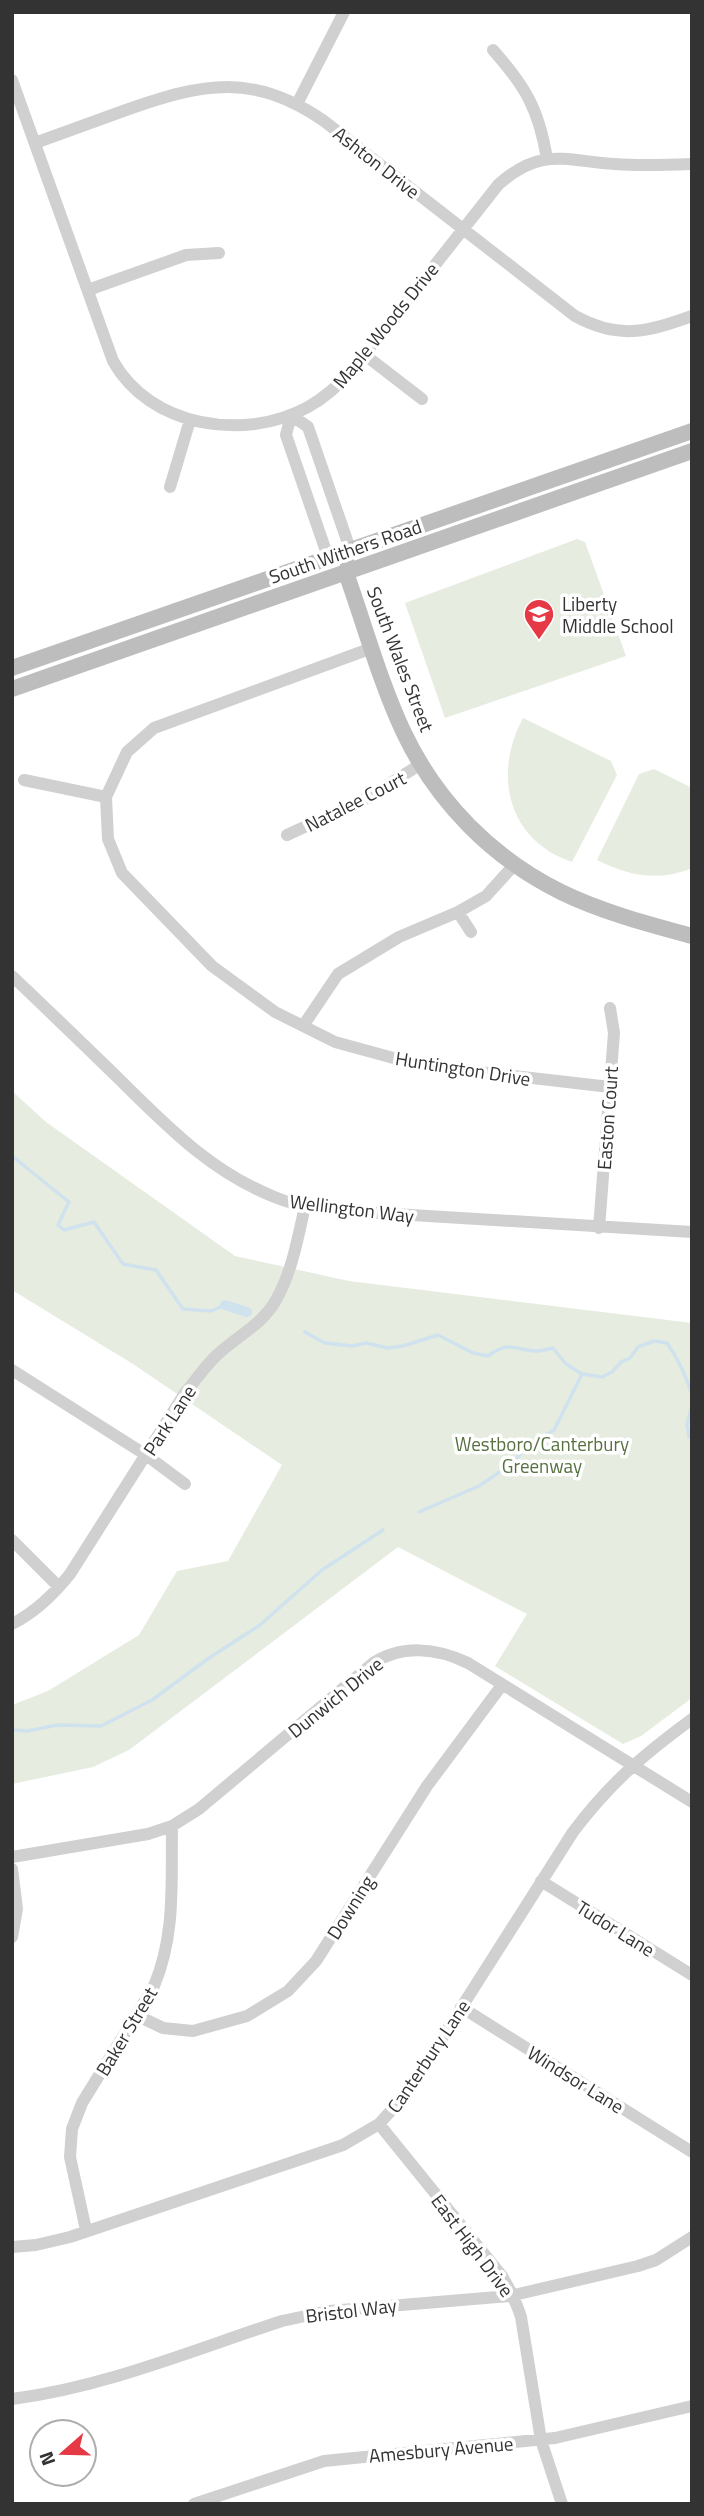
<svg xmlns="http://www.w3.org/2000/svg" width="704" height="2516" viewBox="0 0 704 2516" font-family="'Titillium Web',sans-serif">
<style>
.green{fill:#e6ecdf}
.lines{fill:none;stroke-linecap:round;stroke-linejoin:round}
.stream{stroke:#cfe2ee;stroke-width:3.5}
.canal{stroke:#cfe2ee;stroke-width:10}
.street{stroke:#d0d0d0;stroke-width:12}
.secondary{stroke:#bdbdbd;stroke-width:16}
.labels{text-anchor:middle;dominant-baseline:central;stroke-width:7;stroke-linejoin:round;paint-order:stroke}
.street-label{font-size:19px;fill:#333;stroke:#fff}
.poi-label{font-size:19px;fill:#333;stroke:#fff;text-anchor:start}
.park-label{font-size:19px;fill:#56703f;stroke:#fff}
</style>
<rect width="100%" height="100%" fill="#fff"/>
<path class="green" d="M 577,539 L 585,542 L 626,656 L 445,718 L 405,603 Z
M 523,718 L 611,761 L 617,775 L 572,862 C 507,840 493,774 523,718 Z
M 654,769 L 692,788 L 692,868 C 658,882 629,876 597,860 L 639,774 Z
M 12,1091 L 46,1122 L 235,1256 L 349,1281 L 692,1323 L 692,1698 L 641,1736 L 623,1744 L 495,1666 L 527,1614 L 398,1547 L 129,1750 L 93,1767 L 12,1784 L 12,1705 L 48,1691 L 139,1635 L 177,1571 L 228,1561 L 282,1465 L 133,1364 L 12,1290 Z"/>
<g class="lines">
<path class="stream" d="M 12,1156 L 69,1202 L 58,1225 L 64,1230 L 94,1222 L 123,1264 L 156,1270 L 183,1309 L 211,1311 L 225,1305
M 305,1332 L 325,1343 L 352,1346 L 366,1343 L 388,1348 L 403,1346 L 438,1335 L 473,1353 L 488,1356 C 510,1340 513,1350 536,1351 C 542,1351 548,1349 553,1348 L 566,1364 L 582,1374 L 602,1377 L 612,1372 L 621,1362 L 630,1358 L 638,1347 L 654,1341 L 667,1343 C 679,1360 686,1375 692,1395
M 692,1404 L 687,1425 L 689,1437 L 692,1437
M 419,1512 L 479,1486 L 510,1465 L 530,1444 L 554,1430 L 582,1374
M 12,1730 L 28,1731 L 57,1725 L 101,1726 L 152,1700 L 209,1658 L 260,1625 L 322,1570 L 383,1530"/>
<path class="canal" d="M 225,1305 L 247,1312"/>
<path class="street" d="M 493,50 C 526,87 539,110 547,159
M 12,80 L 113,361 C 150,427 244,442 308,407 C 326,397 340,384 353,369 L 498,185 C 541,146 565,161 615,164 C 641,166 666,165 692,164
M 297,104 L 344,12
M 35,143 C 65,132 96,121 126,110 C 203,83 253,72 324,121 L 575,316 C 619,340 647,332 692,316
M 88,290 L 186,255 L 219,253
M 365,355 L 422,399
M 170,487 L 190,420
M 328,557 L 286,435 L 291,415 L 308,427 L 350,549
M 372,648 L 154,728 L 127,752 L 106,797 L 108,839 L 122,873 L 212,966 L 275,1012 L 335,1042 L 419,1065 L 610,1087
M 24,780 L 106,797
M 287,835 L 367,798 L 421,764
M 458,912 L 471,932
M 12,976 C 47,1009 82,1043 116,1076 C 167,1126 210,1172 277,1198 C 299,1207 323,1208 346,1211 L 692,1232
M 303,1026 L 338,974 L 399,937 L 458,912 L 486,896 L 515,864
M 599,1228 L 614,1033 L 610,1008
M 12,1370 L 146,1455 L 185,1484
M 12,1540 L 59,1587
M 12,1624 C 36,1612 54,1594 70,1574 L 185,1393 C 196,1380 205,1366 217,1355 C 237,1336 262,1325 276,1300 C 292,1272 298,1237 305,1206
M 12,1857 L 148,1834 L 172,1826 L 199,1809 L 372,1664 C 401,1644 437,1648 468,1663 L 692,1802
M 12,1869 L 17,1909 L 12,1937
M 541,1881 L 692,1975
M 461,2007 L 692,2152
M 136,2015 L 163,2028 L 193,2031 L 247,2016 L 288,1991 L 316,1961 L 427,1786 L 502,1685
M 379,2124 L 502,2276 C 509,2288 517,2304 521,2317 L 541,2440 L 562,2504
M 86,2230 L 70,2157 L 72,2129 L 82,2103 L 154,1986 C 176,1934 171,1881 172,1826
M 12,2247 L 36,2245 L 70,2237 L 343,2145 L 379,2124 L 407,2093 L 573,1832 C 610,1783 643,1755 692,1719
M 12,2399 C 105,2387 193,2350 282,2321 L 329,2311 L 510,2296 L 638,2266 L 656,2260 L 692,2237
M 194,2504 L 324,2461 L 555,2438 L 692,2406"/>
<path class="secondary" d="M 348,565 L 346,573 C 365,626 380,682 404,733 C 437,802 492,858 561,892 C 602,912 648,924 692,936
M 12,668 L 692,431
M 12,689 L 692,451"/>
</g>
<defs>
<g id="school-pin" transform="scale(1.575)"><path d="M0 17L-7.5 6A9.5 9.5 0 1 1 7.5 6Z" fill="#e63946" stroke="#fff"/><path d="M0-5L7-2L0 1L-7-2ZM-4 1L0 2.5L4 1V4Q0 6-4 4Z" fill="#fff"/></g>
</defs>
<g fill-rule="evenodd">
<use href="#school-pin" x="539" y="614"/>
</g>
<g class="labels">
<g class="street-label">
<text transform="translate(377 162) rotate(38)">Ashton Drive</text>
<text transform="translate(385 325) rotate(-51)">Maple Woods Drive</text>
<text transform="translate(345 551) rotate(-19)">South Withers Road</text>
<text transform="translate(401 659) rotate(69)">South Wales Street</text>
<text transform="translate(355 801) rotate(-27)">Natalee Court</text>
<text transform="translate(463 1068) rotate(9)">Huntington Drive</text>
<text transform="translate(607 1118) rotate(-86)">Easton Court</text>
<text transform="translate(352 1208) rotate(7)">Wellington Way</text>
<text transform="translate(169 1420) rotate(-57)">Park Lane</text>
<text transform="translate(335 1697) rotate(-39)">Dunwich Drive</text>
<text transform="translate(350 1907) rotate(-58)">Downing</text>
<text transform="translate(616 1928) rotate(32)">Tudor Lane</text>
<text transform="translate(126 2031) rotate(-59)">Baker Street</text>
<text transform="translate(428 2056) rotate(-56)">Canterbury Lane</text>
<text transform="translate(576 2079) rotate(32)">Windsor Lane</text>
<text transform="translate(473 2245) rotate(53)">East High Drive</text>
<text transform="translate(351 2310) rotate(-7)">Bristol Way</text>
<text transform="translate(441 2449) rotate(-5)">Amesbury Avenue</text>
</g>
<g class="poi-label">
<text x="562" y="603">Liberty<tspan x="562" dy="22">Middle School</tspan></text>
</g>
<g class="park-label">
<text x="542" y="1443">Westboro/Canterbury<tspan x="542" dy="22">Greenway</tspan></text>
</g>
</g>
<rect width="704" height="2516" fill="none" stroke="#333333" stroke-width="28"/>
<g transform="translate(63 2453) rotate(250)"><circle r="33" fill="#ffffff" stroke="#adadad" stroke-width="2"/>
<path d="M0-5L12 26L0 18L-12 26Z" fill="#e63946"/>
<text y="-10" font-size="19" font-weight="bold" text-anchor="middle" fill="#333333">N</text>
</g>
</svg>
